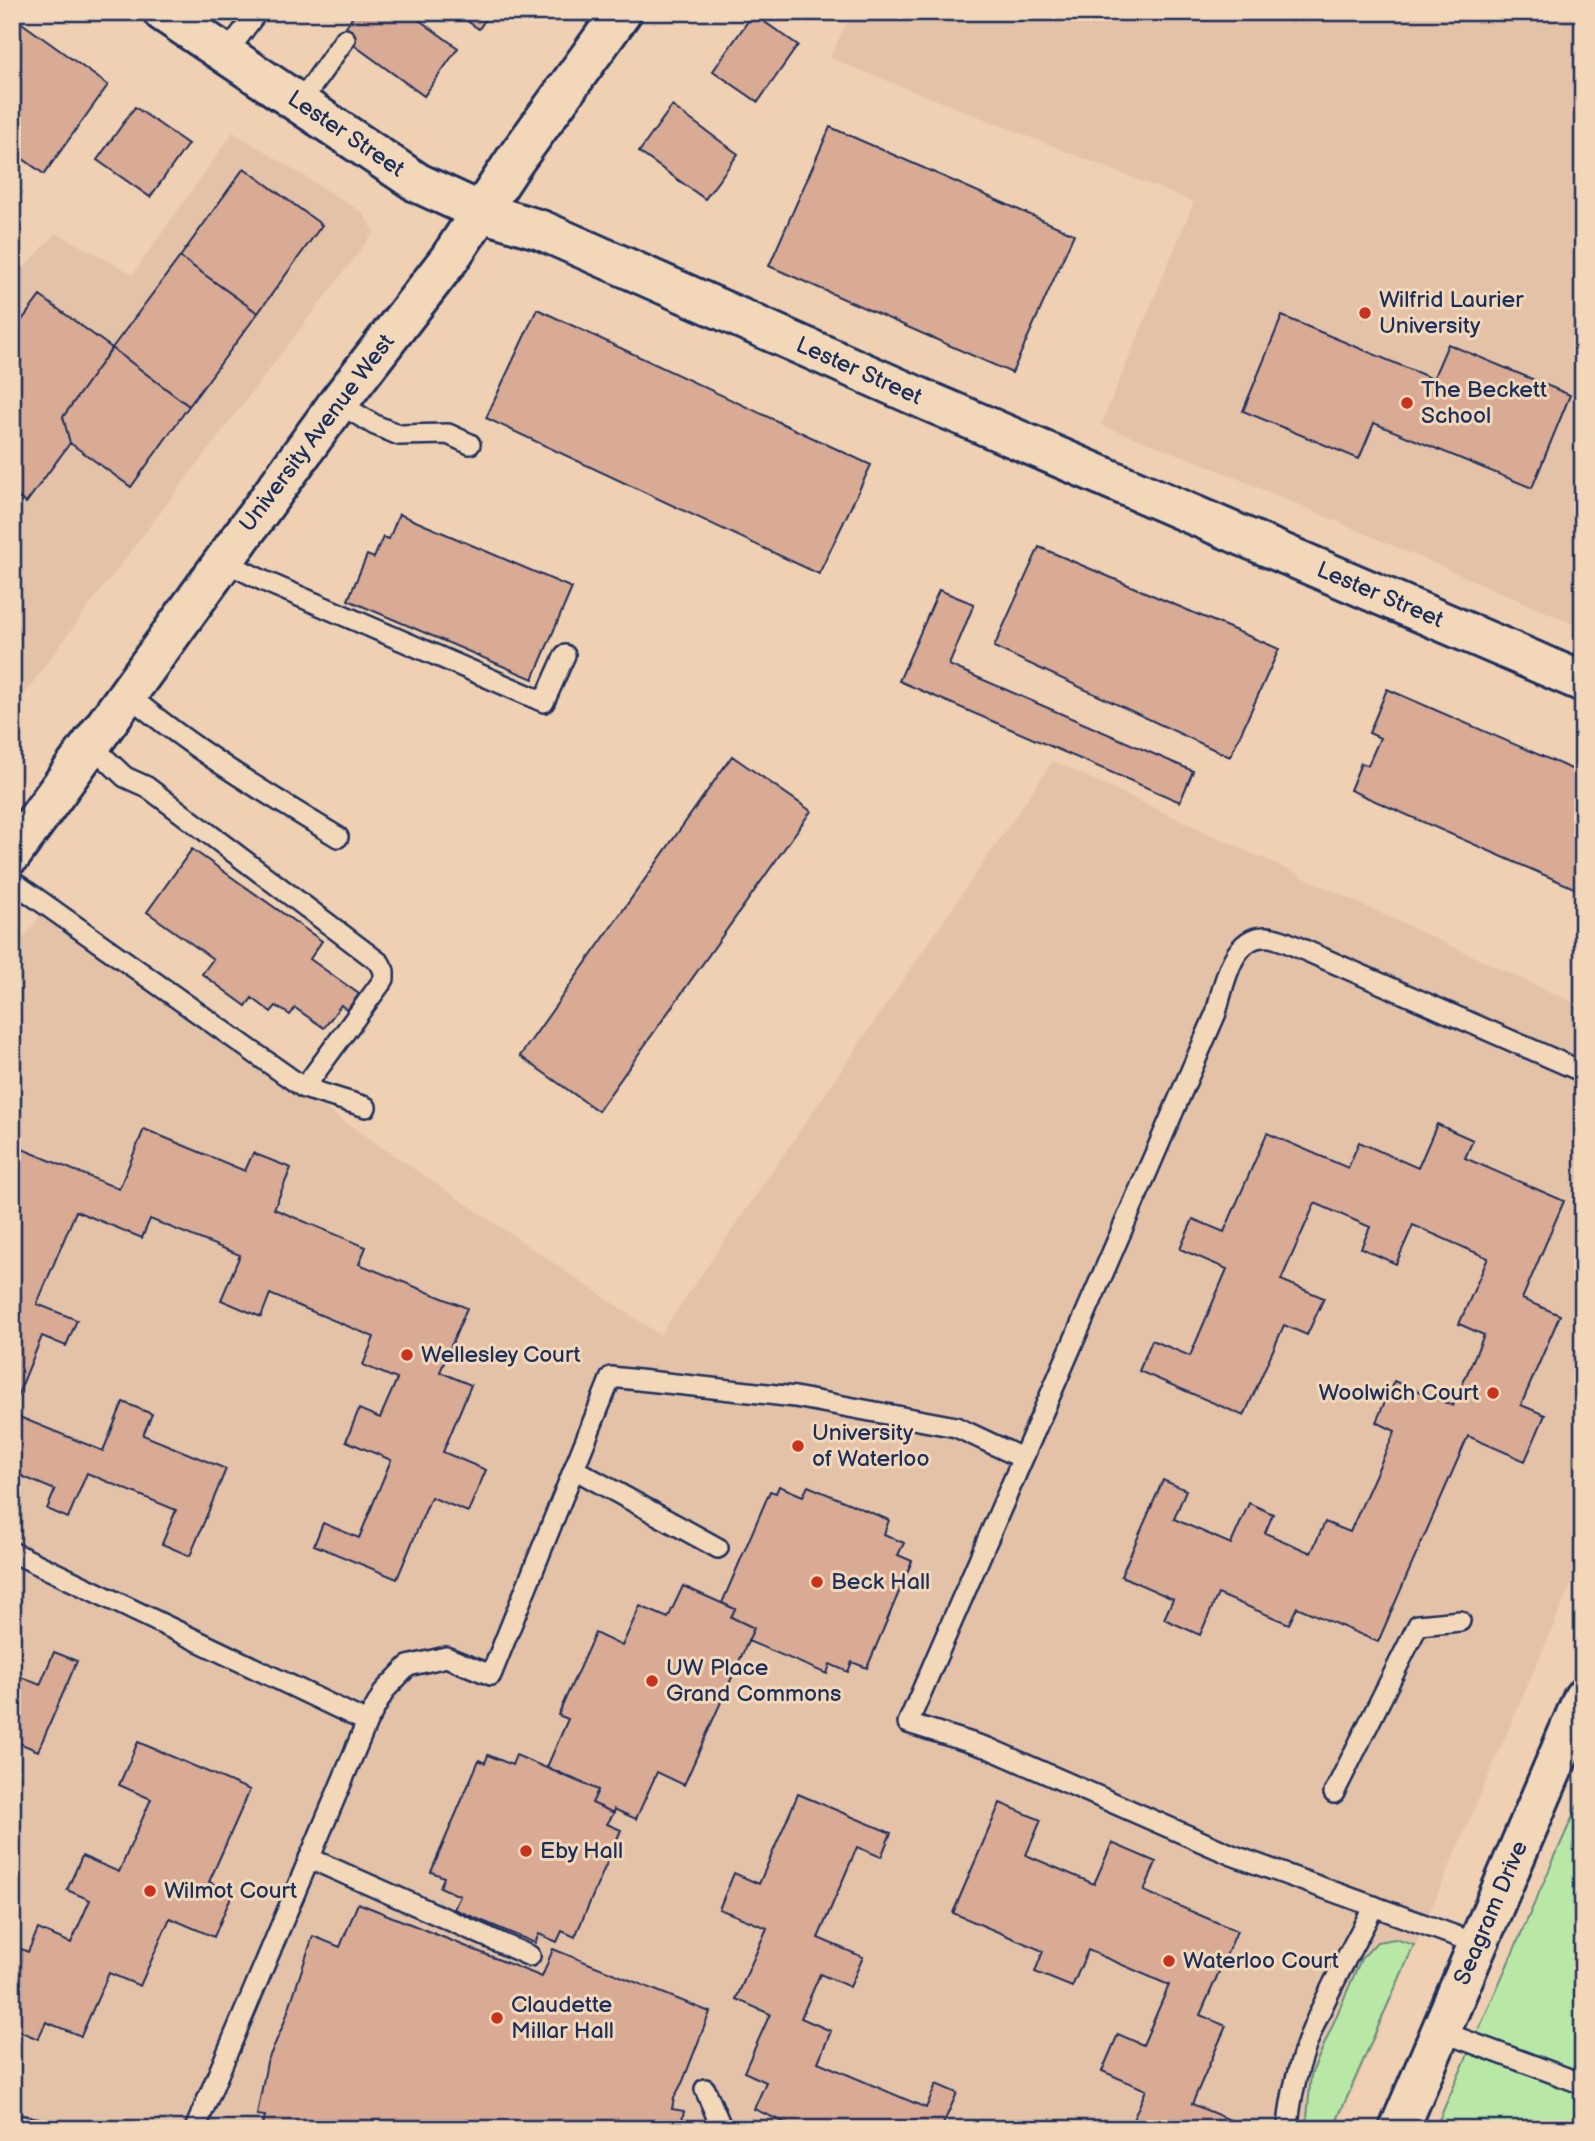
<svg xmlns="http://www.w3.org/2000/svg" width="1595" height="2141" viewBox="0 0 1595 2141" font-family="'Balsamiq Sans',sans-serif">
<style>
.built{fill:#e4c2a8}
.green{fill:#b9e8a6;stroke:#6a8c82;stroke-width:2}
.building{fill:#d9aa94;stroke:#1b2f5e;stroke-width:2}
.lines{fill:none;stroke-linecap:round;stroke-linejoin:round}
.lane-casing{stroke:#1b2f5e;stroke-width:24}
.street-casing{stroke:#1b2f5e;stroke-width:44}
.secondary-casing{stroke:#1b2f5e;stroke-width:44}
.lane{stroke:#f2d7b9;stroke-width:19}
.street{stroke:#f2d7b9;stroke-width:38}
.secondary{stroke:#f2d7b9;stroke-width:38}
.poi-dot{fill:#c8321e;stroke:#f2d7b9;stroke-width:2.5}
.labels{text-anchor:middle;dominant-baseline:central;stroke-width:6;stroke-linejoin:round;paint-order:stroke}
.street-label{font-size:23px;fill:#1b2f5e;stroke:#f2d7b9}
.poi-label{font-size:23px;fill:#1b2f5e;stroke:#f2d7b9;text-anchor:start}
</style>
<rect width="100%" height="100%" fill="#efd0b2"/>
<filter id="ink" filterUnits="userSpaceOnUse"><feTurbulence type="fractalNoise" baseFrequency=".0143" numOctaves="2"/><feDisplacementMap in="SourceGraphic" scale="14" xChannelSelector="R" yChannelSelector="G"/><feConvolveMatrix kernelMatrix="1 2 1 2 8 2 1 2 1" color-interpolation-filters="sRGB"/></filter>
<g filter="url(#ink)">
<path class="built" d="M 852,12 L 1583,12 L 1583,628 L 1204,464 L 1101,425 L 1194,202 L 830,58 Z
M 233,132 L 363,213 L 374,232 L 86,610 L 12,711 L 12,281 L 56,233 L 133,274 Z
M 1053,761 L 1583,1007 L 1583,1557 L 1336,2129 L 12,2129 L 12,955 L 40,916 L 660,1335 Z"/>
<path class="green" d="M 1583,1793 L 1583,2129 L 1435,2129 Z
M 1395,1939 L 1414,1945 L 1333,2129 L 1306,2129 L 1311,2075 L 1361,1959 L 1377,1942 Z"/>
<path class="building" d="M 356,12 L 408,12 L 458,48 L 424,96 L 340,35 Z
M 454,12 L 490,12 L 479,29 Z
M 753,14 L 798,45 L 758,102 L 713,71 Z
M 12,16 L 108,85 L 44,174 L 12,151 Z
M 672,106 L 738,154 L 705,199 L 639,152 Z
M 135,107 L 188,144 L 150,197 L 97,160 Z
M 830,127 L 1074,234 L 1012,373 L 769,266 Z
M 244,168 L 322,225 L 258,313 L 180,257 Z
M 180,257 L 258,313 L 189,406 L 112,348 Z
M 40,296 L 112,348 L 63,417 L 70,443 L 26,503 L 12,493 L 12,325 L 16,328 Z
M 537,309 L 871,465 L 819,574 L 486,418 Z
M 1282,316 L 1433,379 L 1448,344 L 1570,395 L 1532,488 L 1374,423 L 1359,459 L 1243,411 Z
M 112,348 L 189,406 L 131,487 L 70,443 L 63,417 Z
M 399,514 L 572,588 L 533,679 L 348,600 L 367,555 L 374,558 L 383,537 L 389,539 Z
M 1039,547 L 1279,649 L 1230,757 L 994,647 Z
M 939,590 L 974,604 L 949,665 L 1193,771 L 1180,802 L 899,681 Z
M 1387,689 L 1583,774 L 1583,892 L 1350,790 L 1361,763 L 1368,765 L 1380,738 L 1369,733 Z
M 732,756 L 811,811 L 598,1111 L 520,1056 Z
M 192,849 L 322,941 L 310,959 L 359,994 L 347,1010 L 341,1005 L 324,1028 L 295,1008 L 290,1015 L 276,1006 L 271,1012 L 252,998 L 246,1006 L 202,974 L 213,959 L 147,912 Z
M 1437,1124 L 1473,1140 L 1465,1158 L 1564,1201 L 1522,1299 L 1560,1315 L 1521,1405 L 1545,1415 L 1525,1461 L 1468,1436 L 1378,1642 L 1297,1607 L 1289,1624 L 1218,1594 L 1200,1635 L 1164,1619 L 1173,1599 L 1121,1576 L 1163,1480 L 1186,1490 L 1174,1519 L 1231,1544 L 1249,1503 L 1273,1514 L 1265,1533 L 1311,1553 L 1325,1522 L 1350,1532 L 1395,1431 L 1376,1422 L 1394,1381 L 1453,1406 L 1484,1335 L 1459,1324 L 1488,1258 L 1413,1225 L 1396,1264 L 1361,1248 L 1370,1227 L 1315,1203 L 1281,1280 L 1324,1298 L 1307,1335 L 1284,1325 L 1244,1416 L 1139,1371 L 1152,1340 L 1190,1356 L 1227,1269 L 1180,1249 L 1193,1219 L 1224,1232 L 1267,1133 L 1348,1168 L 1359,1142 L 1418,1168 Z
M 144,1129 L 245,1171 L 253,1153 L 291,1168 L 274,1209 L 366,1247 L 359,1264 L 467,1308 L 440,1372 L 471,1385 L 443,1452 L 486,1470 L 468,1512 L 431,1497 L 397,1579 L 314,1545 L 323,1523 L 359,1538 L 391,1460 L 346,1441 L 359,1409 L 380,1418 L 397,1379 L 363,1365 L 374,1337 L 270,1294 L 261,1317 L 221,1300 L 240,1255 L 150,1219 L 142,1238 L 76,1211 L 37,1304 L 77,1320 L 66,1346 L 42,1336 L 12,1409 L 12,1168 L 20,1148 L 119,1189 Z
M 123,1402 L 152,1414 L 143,1435 L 226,1469 L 190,1556 L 162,1544 L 176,1510 L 87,1473 L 68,1518 L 47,1509 L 55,1490 L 12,1472 L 12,1414 L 103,1451 Z
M 779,1486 L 803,1496 L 808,1486 L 889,1520 L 884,1534 L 904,1543 L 898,1555 L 912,1561 L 867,1668 L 852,1662 L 848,1672 L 830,1664 L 827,1674 L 748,1641 L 754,1628 L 731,1617 L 735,1609 L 722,1603 L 770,1491 L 776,1493 Z
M 683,1586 L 735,1609 L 731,1617 L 754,1628 L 684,1785 L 657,1772 L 636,1819 L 614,1809 L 614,1813 L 592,1803 L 598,1790 L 547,1767 L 568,1719 L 558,1715 L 595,1633 L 622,1646 L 640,1606 L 668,1618 Z
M 54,1652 L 77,1661 L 38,1751 L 12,1740 L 12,1673 L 40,1685 Z
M 138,1742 L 250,1790 L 209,1882 L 233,1892 L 214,1937 L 170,1918 L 140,1986 L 109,1973 L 81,2036 L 46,2022 L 38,2039 L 12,2028 L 12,1945 L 28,1952 L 38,1929 L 71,1943 L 90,1900 L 67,1890 L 82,1856 L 119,1872 L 151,1799 L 119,1785 Z
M 488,1755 L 512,1765 L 516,1755 L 598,1790 L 592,1803 L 614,1813 L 607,1824 L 621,1830 L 575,1937 L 562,1931 L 557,1942 L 539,1934 L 535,1943 L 454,1909 L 460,1896 L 440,1887 L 444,1877 L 431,1872 L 479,1760 L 485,1763 Z
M 798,1794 L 891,1833 L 881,1857 L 857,1847 L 818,1938 L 863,1957 L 850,1987 L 820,1974 L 801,2018 L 831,2031 L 818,2062 L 926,2108 L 936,2084 L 957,2093 L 941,2129 L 799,2129 L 754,2109 L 766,2082 L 744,2072 L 770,2014 L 736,1999 L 767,1928 L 719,1909 L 734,1873 L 759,1884 Z
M 1000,1803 L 1041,1820 L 1026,1855 L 1094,1884 L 1112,1843 L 1156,1862 L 1144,1891 L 1237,1931 L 1200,2015 L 1226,2026 L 1192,2104 L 1235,2122 L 1232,2129 L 1129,2129 L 1146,2090 L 1102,2071 L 1118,2034 L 1143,2045 L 1169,1985 L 1088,1950 L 1072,1987 L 1035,1972 L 1043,1951 L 953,1913 Z
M 358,1903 L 542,1977 L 553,1949 L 710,2012 L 683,2081 L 674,2098 L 672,2109 L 684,2111 L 682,2121 L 697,2124 L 696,2129 L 262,2129 L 265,2116 L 257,2115 L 267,2062 L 284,2023 L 313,1936 L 340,1947 Z"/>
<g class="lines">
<g class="lane-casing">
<path id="lane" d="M 226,54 L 257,12
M 300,103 L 345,39
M 338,403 L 375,425 L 399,435 L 448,434 L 470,444
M 223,561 L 264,581 L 544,702 L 565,655
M 127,694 C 192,749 265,793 338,837
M 90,744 L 125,777 L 147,787 L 380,963 L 384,971 L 384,979 L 304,1088
M 12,881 L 304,1088 L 366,1107
M 574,1469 L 718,1548
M 12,1552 L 367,1722 L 195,2129
M 367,1722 L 385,1690 L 408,1666 L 446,1657 L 491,1675 L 611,1377 L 795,1397 L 956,1427 L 1022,1458
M 1334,1793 L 1418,1625 L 1460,1621
M 309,1858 L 530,1956
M 1478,1944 L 1232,1855 L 988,1748 L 908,1723 L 1216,1013 C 1223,989 1231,937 1264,937 C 1271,936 1280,940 1286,942 L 1583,1072
M 1440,2031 L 1583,2084
M 705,2089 L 722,2129
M 12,2124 L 38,2129
M 1288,2129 C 1293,2048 1337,1977 1374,1906"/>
</g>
<g class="street-casing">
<path id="street" d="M 163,12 L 418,183 L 481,212 L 541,230 L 930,402 L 1583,682
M 1399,2129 L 1583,1698"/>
</g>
<g class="secondary-casing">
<path id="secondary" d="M 12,854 L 338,403 L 450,258 L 515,160 L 622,12"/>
</g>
<use href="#lane" class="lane"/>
<use href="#street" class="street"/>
<use href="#secondary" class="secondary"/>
</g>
</g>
<g class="poi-dot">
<circle cx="1365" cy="313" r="7"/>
<circle cx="1407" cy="403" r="7"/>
<circle cx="407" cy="1355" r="7"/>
<circle cx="1493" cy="1393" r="7"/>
<circle cx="798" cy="1446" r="7"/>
<circle cx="817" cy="1582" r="7"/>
<circle cx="652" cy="1681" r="7"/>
<circle cx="526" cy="1851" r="7"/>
<circle cx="150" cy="1891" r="7"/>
<circle cx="1169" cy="1961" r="7"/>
<circle cx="497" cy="2018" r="7"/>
</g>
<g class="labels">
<g class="street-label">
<text transform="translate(346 134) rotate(34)">Lester Street</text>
<text transform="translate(859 371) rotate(24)">Lester Street</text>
<text transform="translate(317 433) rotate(-53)">University Avenue West</text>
<text transform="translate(1380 595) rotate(23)">Lester Street</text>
<text transform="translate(1491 1913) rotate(-67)">Seagram Drive</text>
</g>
<g class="poi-label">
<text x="1379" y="300">Wilfrid Laurier<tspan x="1379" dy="26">University</tspan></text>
<text x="1421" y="390">The Beckett<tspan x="1421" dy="26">School</tspan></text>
<text x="421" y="1355">Wellesley Court</text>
<text x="1479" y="1393" text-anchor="end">Woolwich Court</text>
<text x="812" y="1433">University<tspan x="812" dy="26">of Waterloo</tspan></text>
<text x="831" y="1582">Beck Hall</text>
<text x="666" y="1668">UW Place<tspan x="666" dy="26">Grand Commons</tspan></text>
<text x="540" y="1851">Eby Hall</text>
<text x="164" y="1891">Wilmot Court</text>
<text x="1183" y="1961">Waterloo Court</text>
<text x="511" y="2005">Claudette<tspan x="511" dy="26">Millar Hall</tspan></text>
</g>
</g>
<rect width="1595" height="2141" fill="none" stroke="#f2d7b9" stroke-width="42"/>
<rect x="21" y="21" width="1553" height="2099" fill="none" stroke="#1b2f5e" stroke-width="2.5" filter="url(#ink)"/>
</svg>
